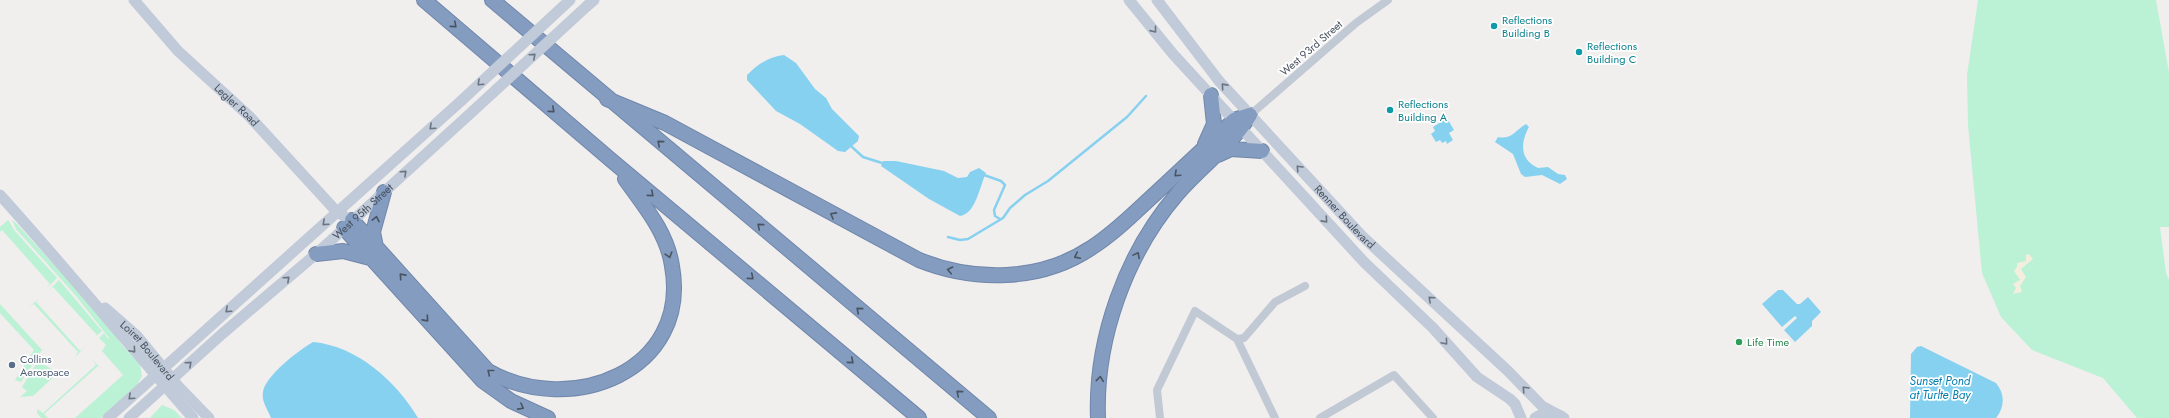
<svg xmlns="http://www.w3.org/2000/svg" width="2169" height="418" viewBox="0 0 2169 418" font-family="Jost,sans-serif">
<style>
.green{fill:#bbf1d4}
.sand{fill:#f3eede}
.water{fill:#86d1ef}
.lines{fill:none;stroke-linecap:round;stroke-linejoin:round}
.stream{stroke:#86d1ef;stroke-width:2.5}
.highway-casing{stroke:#6f87ab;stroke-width:16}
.street{stroke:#c1c9d4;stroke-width:8}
.secondary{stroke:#c0cad8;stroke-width:11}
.highway{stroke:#849cbf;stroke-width:14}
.secondary-bridge{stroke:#c0cad8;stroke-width:11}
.oneway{stroke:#495462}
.oneway2{stroke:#6b7582}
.culture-dot{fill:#0f9aa8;stroke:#fff;stroke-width:1.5}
.leisure-dot{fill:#2e9e5b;stroke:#fff;stroke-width:1.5}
.service-dot{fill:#5c6f8a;stroke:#fff;stroke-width:1.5}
.labels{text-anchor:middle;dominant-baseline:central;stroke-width:3.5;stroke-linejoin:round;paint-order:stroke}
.culture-label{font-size:11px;fill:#0d838f;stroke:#fff;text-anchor:start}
.street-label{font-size:11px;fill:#46505d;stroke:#fff}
.leisure-label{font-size:11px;fill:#27864d;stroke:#fff;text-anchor:start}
.service-label{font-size:11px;fill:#4e5e75;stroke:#fff;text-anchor:start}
.water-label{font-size:12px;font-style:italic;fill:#067faf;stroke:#fff}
</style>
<rect width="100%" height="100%" fill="#f1eeee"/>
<path class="green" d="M 1978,0 L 2156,0 L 2169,73 L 2169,227 L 2160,227 L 2166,273 L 2169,280 L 2169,418 L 2137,418 L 2103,378 L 2032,350 L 2001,317 L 1982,273 L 1968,125 L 1967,75 Z
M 8,220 L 15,231 L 57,278 L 47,288 L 50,284 L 2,230 L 0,232 L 0,227 Z
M 12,220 L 17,224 L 111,327 L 121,344 L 140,365 L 142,376 L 137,385 L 101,418 L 75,418 L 123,375 L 102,351 L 106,345 L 99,338 L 95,342 L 104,333 L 108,339 L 109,338 L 76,296 L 16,229 Z
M 59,280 L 102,331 L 93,339 L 97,335 L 53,287 L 48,291 Z
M 40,298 L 36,302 L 80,351 L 85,347 L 75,357 L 78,352 L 34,304 L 29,307 Z
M 0,304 L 42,350 L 21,382 L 15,380 L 34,350 L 0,313 Z
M 92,359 L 103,371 L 98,366 L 44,414 L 48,418 L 41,418 L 37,413 L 37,409 L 43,413 L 96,365 Z
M 38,361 L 58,373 L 33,396 L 20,397 L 27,391 L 22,387 Z
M 162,405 L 174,410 L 182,418 L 150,418 Z"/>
<path class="sand" d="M 2029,254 L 2033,259 L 2021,269 L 2026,277 L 2020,286 L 2022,292 L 2013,294 L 2016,288 L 2013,284 L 2020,280 L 2014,271 L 2017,267 L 2017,263 L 2026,261 L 2026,255 Z"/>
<path class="water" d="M 784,55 L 796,63 L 815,89 L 826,98 L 832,109 L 859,136 L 858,141 L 845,152 L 838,151 L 800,124 L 776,111 L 747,80 L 747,75 C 757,65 768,57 784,55 Z
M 1447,118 L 1454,130 L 1449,133 L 1453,140 L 1447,144 L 1446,141 L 1442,143 L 1440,140 L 1436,142 L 1431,134 L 1435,131 L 1433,127 Z
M 1526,124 L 1529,127 C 1520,143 1520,160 1538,168 L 1548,167 L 1558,174 L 1565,175 L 1567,179 L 1560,184 L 1542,175 L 1525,177 L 1521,174 L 1513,154 L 1495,142 L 1498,137 C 1511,140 1516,130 1526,124 Z
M 883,161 L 896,161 L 944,171 L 958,178 L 967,177 L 970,172 L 979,168 L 986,173 C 980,185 976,214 960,216 L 929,199 L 881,166 Z
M 1778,290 L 1783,290 L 1797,304 L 1800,304 L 1808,297 L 1821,312 L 1812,321 L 1812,326 L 1795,342 L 1784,330 L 1797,318 L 1795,316 L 1782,327 L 1762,304 Z
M 313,342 C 357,346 396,381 418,418 L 271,418 C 268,410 261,401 263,392 C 265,376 299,350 313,342 Z
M 1921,346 L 1996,383 C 2005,394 2005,406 1996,418 L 1910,418 L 1911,354 L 1917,347 Z"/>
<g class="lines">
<path class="stream" d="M 852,147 L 863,157 L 882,163
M 984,175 L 1001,181 L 1005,185 L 994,210 L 995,216 L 1000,219
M 948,237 L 960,240 L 968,239 L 1003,218 L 1010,208 L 1025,195 L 1048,181 L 1127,117 L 1146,96"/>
<g class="highway-casing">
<path id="highway" d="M 424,0 L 611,160 L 919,418
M 492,0 L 989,418
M 607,99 L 665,123 L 919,260 C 974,282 1040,282 1091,248 C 1115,233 1135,212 1156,193 C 1182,169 1208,144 1234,120 L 1250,115
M 1205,144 L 1214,124 L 1211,95
M 1218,155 L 1231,149 L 1262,151
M 352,220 L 488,371 C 571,418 691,371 672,266 C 667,232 644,206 625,179
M 344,228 L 483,381 L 511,401 L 548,418
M 376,247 L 373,232 L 384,192
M 316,254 L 343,251 L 370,258
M 1098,418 C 1095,339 1126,253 1178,193 C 1201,166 1232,145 1250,115"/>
</g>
<path class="street" d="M 1250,115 L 1356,23 L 1388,0
M 1237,339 L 1244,338 L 1275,302 L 1305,286
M 1160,418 L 1157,390 L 1195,311 L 1237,339 L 1275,418
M 1320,418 L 1394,375 L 1433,418"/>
<g class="secondary">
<path id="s1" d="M 134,0 L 178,51 L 249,116 L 337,212 L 344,216"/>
<path d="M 1129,0 L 1173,54 L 1364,262 L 1433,328 L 1477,377 L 1510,399 L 1515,404 L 1521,418"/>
<path id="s2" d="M 1157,0 L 1219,81 L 1362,236 L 1508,371 L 1542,406 L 1555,413"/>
<path d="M 587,6 L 594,0"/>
<path d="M 0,195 C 66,268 128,344 193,418"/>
<path id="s3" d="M 105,308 L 137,336 L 178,386 L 209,418"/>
<path d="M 108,418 L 461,101"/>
<path id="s4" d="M 129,418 L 222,334 L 316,254 L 473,111"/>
<path d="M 1535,418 C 1544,412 1555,411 1564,418"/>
</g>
<use href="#highway" class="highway"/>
<path class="secondary-bridge" d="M 461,101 L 570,0
M 473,111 L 587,6"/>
</g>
<defs><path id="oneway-chevron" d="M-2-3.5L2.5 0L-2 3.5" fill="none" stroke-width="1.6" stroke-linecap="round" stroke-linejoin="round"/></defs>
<g class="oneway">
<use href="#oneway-chevron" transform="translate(454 25) rotate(41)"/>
<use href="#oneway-chevron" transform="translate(552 110) rotate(41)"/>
<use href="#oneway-chevron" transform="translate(660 143) rotate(-140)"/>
<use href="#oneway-chevron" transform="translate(1177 174) rotate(137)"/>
<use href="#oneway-chevron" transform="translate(651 194) rotate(40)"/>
<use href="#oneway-chevron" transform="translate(833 215) rotate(-151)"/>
<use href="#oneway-chevron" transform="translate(376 219) rotate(-78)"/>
<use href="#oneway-chevron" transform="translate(760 226) rotate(-140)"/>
<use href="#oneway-chevron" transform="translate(669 255) rotate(73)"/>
<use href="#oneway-chevron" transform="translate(1137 255) rotate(-62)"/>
<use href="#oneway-chevron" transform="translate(1077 256) rotate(154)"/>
<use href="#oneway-chevron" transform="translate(950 270) rotate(-168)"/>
<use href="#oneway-chevron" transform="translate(402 276) rotate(-132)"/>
<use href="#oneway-chevron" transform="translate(751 277) rotate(40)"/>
<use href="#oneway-chevron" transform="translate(859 310) rotate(-140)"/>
<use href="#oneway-chevron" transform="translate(426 319) rotate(48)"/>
<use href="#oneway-chevron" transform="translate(851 361) rotate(40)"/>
<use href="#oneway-chevron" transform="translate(490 372) rotate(-141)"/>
<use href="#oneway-chevron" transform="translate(1100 379) rotate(-84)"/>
<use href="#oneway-chevron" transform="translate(959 393) rotate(-140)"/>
<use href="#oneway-chevron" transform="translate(521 407) rotate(28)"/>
</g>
<g class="oneway2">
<use href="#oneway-chevron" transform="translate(1154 30) rotate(51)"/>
<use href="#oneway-chevron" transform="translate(533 56) rotate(-42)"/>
<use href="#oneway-chevron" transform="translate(480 83) rotate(137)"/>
<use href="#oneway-chevron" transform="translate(1224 86) rotate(-132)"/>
<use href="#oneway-chevron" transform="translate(432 127) rotate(138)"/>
<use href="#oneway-chevron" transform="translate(1299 168) rotate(-133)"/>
<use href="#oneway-chevron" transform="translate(404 173) rotate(-42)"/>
<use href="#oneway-chevron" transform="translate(1325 220) rotate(48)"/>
<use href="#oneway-chevron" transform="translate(325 223) rotate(138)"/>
<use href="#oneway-chevron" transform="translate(287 279) rotate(-42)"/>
<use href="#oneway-chevron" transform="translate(1431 299) rotate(-138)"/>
<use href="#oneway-chevron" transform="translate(228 310) rotate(138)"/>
<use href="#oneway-chevron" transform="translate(1445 342) rotate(50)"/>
<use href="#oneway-chevron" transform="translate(133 350) rotate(49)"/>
<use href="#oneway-chevron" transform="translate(189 364) rotate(-42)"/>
<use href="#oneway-chevron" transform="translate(1525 389) rotate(-133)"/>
<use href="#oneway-chevron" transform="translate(131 397) rotate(138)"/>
</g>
<g class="culture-dot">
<circle cx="1494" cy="26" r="4"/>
<circle cx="1579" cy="52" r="4"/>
<circle cx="1390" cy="110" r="4"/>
</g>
<circle class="leisure-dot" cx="1739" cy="342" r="4"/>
<circle class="service-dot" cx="12" cy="365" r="4"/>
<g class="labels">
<g class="culture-label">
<text x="1502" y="20">Reflections<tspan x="1502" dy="13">Building B</tspan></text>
<text x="1587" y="46">Reflections<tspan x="1587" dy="13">Building C</tspan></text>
<text x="1398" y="104">Reflections<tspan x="1398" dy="13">Building A</tspan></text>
</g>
<g class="street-label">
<text transform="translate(1311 48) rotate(-41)">West 93rd Street</text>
<text stroke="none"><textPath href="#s1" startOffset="147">Legler Road</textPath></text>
<text stroke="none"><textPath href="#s4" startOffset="312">West 95th Street</textPath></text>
<text stroke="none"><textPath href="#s2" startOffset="287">Renner Boulevard</textPath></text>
<text stroke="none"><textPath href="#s3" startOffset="60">Loiret Boulevard</textPath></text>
</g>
<g class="leisure-label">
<text x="1747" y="342">Life Time</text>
</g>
<g class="service-label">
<text x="20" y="359">Collins<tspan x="20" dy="13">Aerospace</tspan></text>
</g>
<g class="water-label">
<text x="1940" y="381">Sunset Pond<tspan x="1940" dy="14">at Turlte Bay</tspan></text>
</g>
</g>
</svg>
